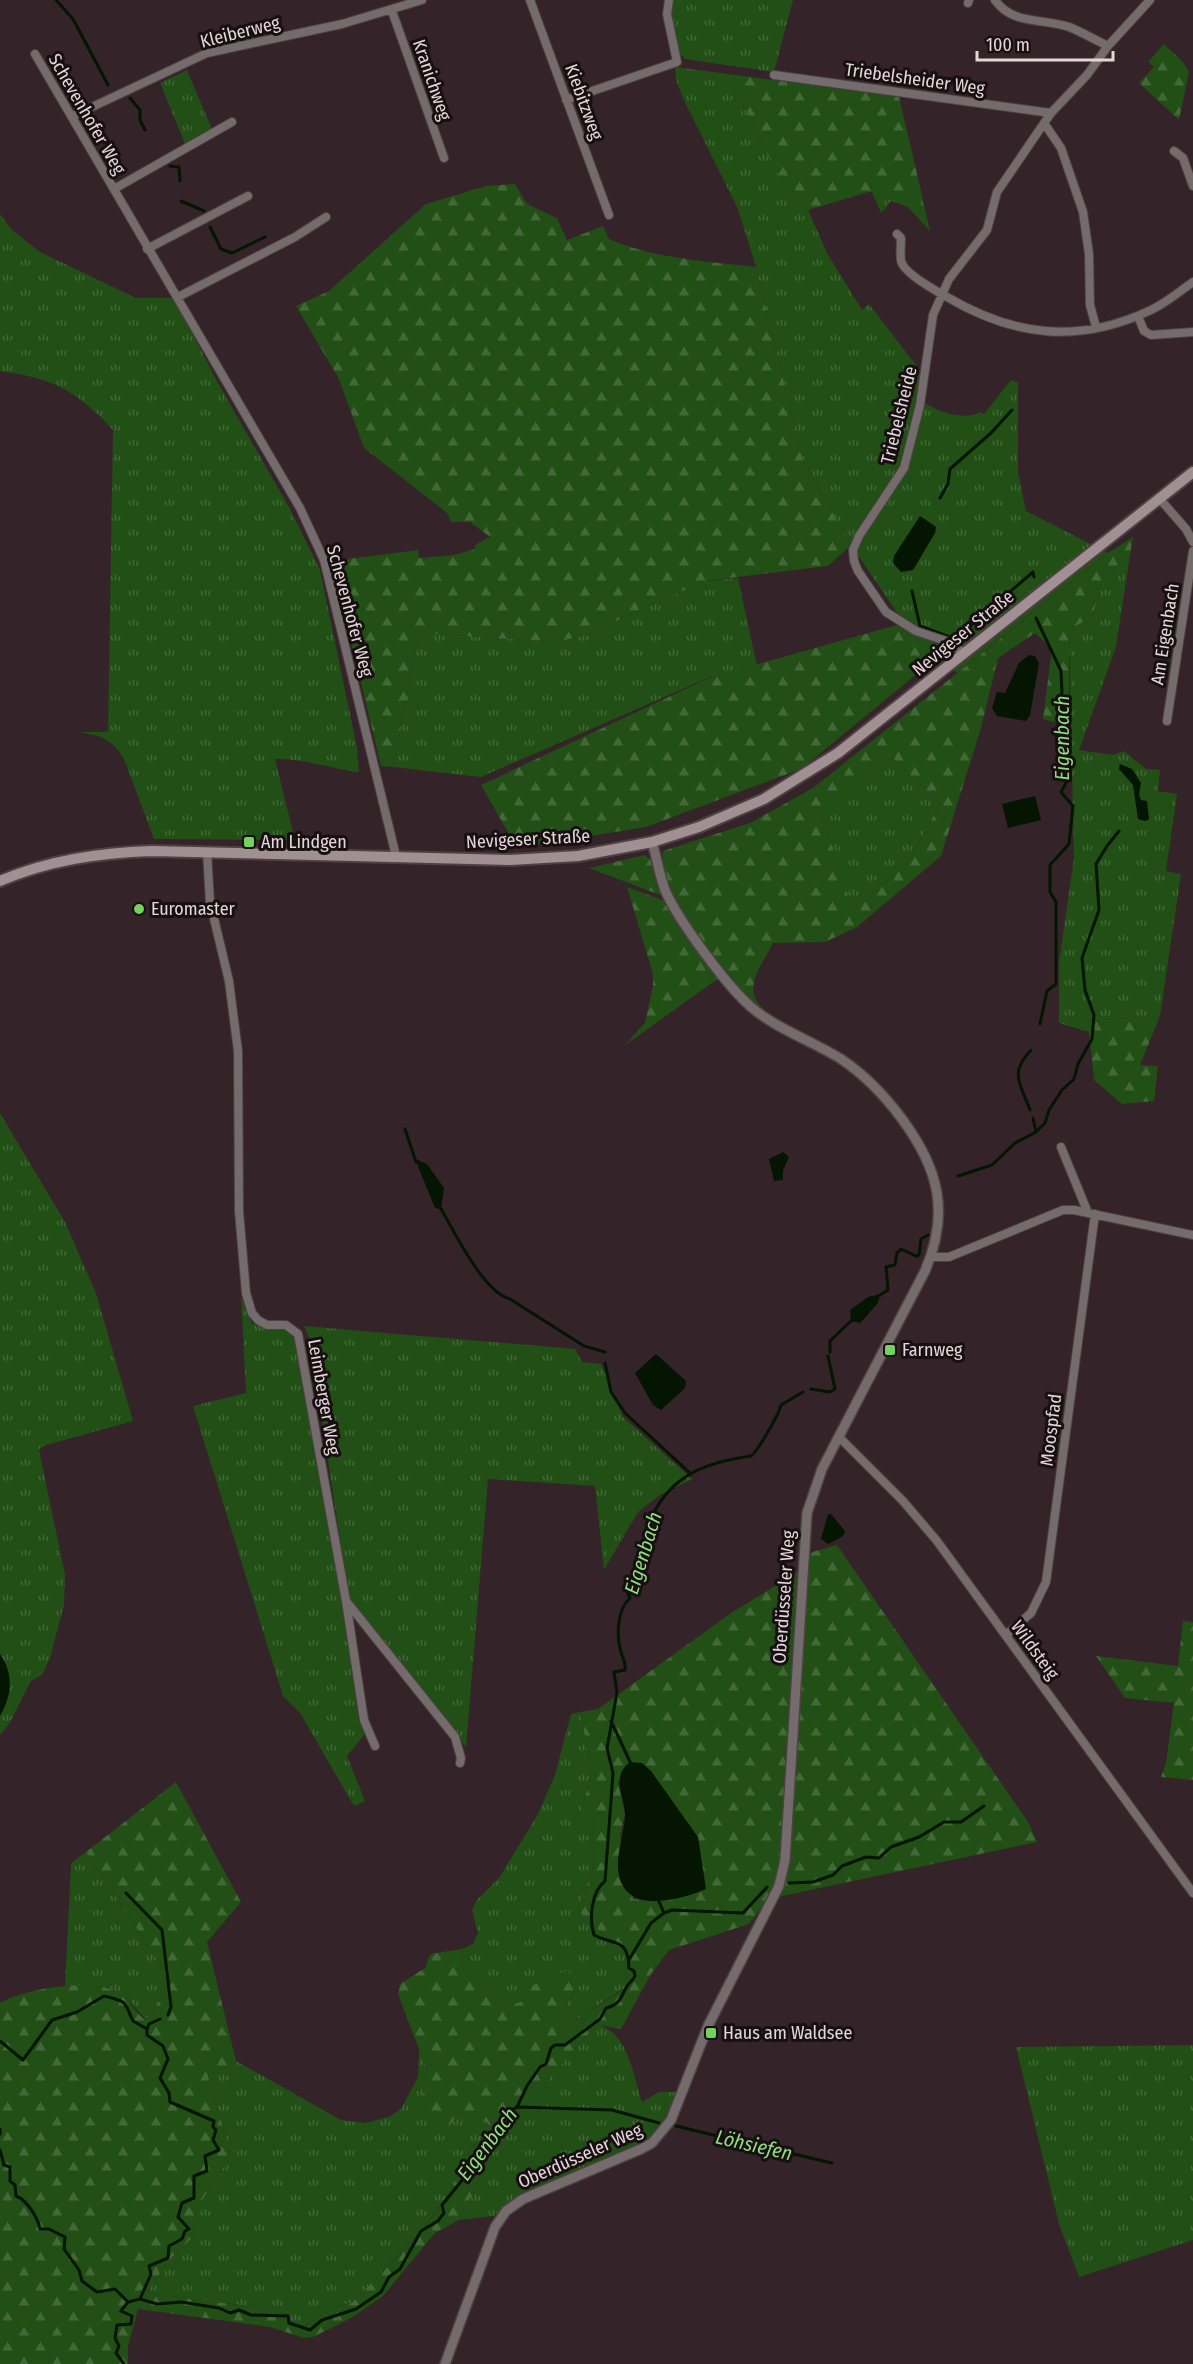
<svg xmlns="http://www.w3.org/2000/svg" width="1193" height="2364" viewBox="0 0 1193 2364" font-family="'Fira Sans Condensed',sans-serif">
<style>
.grass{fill:url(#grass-tufts)}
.forest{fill:url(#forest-firs);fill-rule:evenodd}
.water{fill:#041501}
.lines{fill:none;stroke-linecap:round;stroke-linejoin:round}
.stream{stroke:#041501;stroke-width:3}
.minor-casing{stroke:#504044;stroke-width:10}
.tertiary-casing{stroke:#504044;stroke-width:12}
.secondary-casing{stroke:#504044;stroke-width:14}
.minor{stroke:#746b6d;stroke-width:8}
.tertiary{stroke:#746b6d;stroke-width:9}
.secondary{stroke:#a09094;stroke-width:10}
.poi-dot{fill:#73d25d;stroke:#170f11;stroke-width:2}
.labels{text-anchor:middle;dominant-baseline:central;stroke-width:6;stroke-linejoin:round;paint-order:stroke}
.street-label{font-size:18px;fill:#e3d7da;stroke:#170f11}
.poi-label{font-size:18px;fill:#e3d7da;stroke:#170f11;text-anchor:start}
.water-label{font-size:20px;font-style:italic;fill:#90df7e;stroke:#170f11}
</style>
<defs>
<pattern id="grass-tufts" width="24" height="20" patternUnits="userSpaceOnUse" patternTransform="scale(1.5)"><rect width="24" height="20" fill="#214f15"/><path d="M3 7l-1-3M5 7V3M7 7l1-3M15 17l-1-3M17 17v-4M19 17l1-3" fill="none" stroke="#416836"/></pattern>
<pattern id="forest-firs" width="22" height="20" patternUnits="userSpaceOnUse" patternTransform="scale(1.5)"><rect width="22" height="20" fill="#214f15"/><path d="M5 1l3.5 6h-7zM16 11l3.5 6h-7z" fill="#416836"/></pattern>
</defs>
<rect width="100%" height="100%" fill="#342328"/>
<path class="grass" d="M 673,0 L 793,0 L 774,72 L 685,59 C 671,45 669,17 673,0 Z
M 675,67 L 728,74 L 775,170 L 808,210 L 827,253 L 862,310 L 869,304 L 922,373 L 917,395 C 928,410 963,422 980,412 L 984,414 L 1011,380 L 1018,382 L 1018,472 L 1026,511 L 1108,553 L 957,673 L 904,623 L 851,545 L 803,461 L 756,267 L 738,209 L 683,98 L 676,80 Z
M 187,70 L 212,129 L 185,144 L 160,83 Z
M 898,190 L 921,191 L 930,231 L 908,207 L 891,201 L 881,213 L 872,192 Z
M 0,214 L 12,230 L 40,252 L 136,298 L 174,298 L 218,383 L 290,509 L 320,570 L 357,748 L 359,772 C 330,769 304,758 275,759 L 295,840 L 154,839 L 124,759 C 113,739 100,735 78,732 L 108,732 L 113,430 C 77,391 53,378 0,371 Z
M 1130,555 L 1116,647 L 1079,750 L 1113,755 L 1124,751 L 1146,769 L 1160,770 L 1158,791 L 1177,794 L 1166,871 L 1181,874 L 1160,1016 L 1059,1023 L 1059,962 L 1074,858 L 1069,629 L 1092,618 L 1102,580 Z
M 738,578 L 757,666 L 708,678 L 481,777 L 393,767 L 419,633 L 557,642 L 597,632 L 629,614 L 706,581 Z
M 892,757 L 940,804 L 908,863 L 851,910 L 820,809 Z
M 0,1113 L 65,1222 L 96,1293 L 133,1421 L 43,1446 L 39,1450 L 65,1575 L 64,1605 L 50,1658 L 42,1675 L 31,1681 L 9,1724 L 0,1735 Z
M 241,1296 L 252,1324 L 282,1327 L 298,1340 L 346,1621 L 359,1721 L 365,1734 L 347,1756 L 365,1801 L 354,1806 L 300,1713 L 283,1696 L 193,1406 L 246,1393 Z
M 304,1326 L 575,1349 L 582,1362 L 601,1364 L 623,1417 L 692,1479 L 660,1495 L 638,1512 L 604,1570 L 595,1486 L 488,1479 L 466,1747 L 349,1597 L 309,1337 Z
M 580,1712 L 592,1772 L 582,1808 L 592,1815 L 595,1862 L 578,1911 L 625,1954 L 626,1987 L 567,2026 L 560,2020 L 576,1986 L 509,2005 L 483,1989 L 463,1969 L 462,1949 L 473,1944 L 478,1933 L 472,1910 L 477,1900 L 499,1878 L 537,1816 L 555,1775 L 571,1714 Z
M 86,1852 L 172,1981 L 146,2020 L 127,1998 L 108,1987 L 65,1986 L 71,1863 Z
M 599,2025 C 629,2034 633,2075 642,2102 L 659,2092 L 677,2092 L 666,2120 L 651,2139 L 529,2191 L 504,2206 L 494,2216 L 459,2220 L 476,2187 L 484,2161 L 501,2134 L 582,2040 Z
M 1193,2045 L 1193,2240 L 1079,2277 L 1059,2224 L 1016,2047 Z
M 419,2050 L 427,2070 L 421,2107 C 445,2110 474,2111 493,2128 L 491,2136 C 462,2146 467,2161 454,2184 C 429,2229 387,2266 352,2303 C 333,2305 320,2319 302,2326 L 254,2307 L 147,2293 L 168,2261 L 192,2238 L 195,2211 L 231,2155 L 208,2076 L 236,2061 L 341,2120 L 365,2123 L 389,2117 L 401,2109 L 418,2077 Z"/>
<path class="forest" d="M 1164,44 L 1183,62 L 1189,72 L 1179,120 L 1139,83 L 1154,67 L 1148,62 Z
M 728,74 L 899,97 L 921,191 L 868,192 L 808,210 L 775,170 Z
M 515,184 L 527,204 L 557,218 L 567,240 L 603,226 L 609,239 C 656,259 705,261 756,267 L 803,461 L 851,545 L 828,566 L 706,581 L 629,614 L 597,632 L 557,642 L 419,633 L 393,767 L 381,766 L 332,561 L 418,550 L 419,558 L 454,555 L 475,549 L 475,545 L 490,537 L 470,522 L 451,522 L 447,513 L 364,448 L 339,379 L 296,306 L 329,291 L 426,204 L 486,186 Z
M 1133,537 L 1130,555 L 1102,580 L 1092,618 L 1069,629 L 1069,726 L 1043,719 L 1052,649 L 1035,633 L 998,658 L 981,728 L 941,856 L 857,927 L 825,942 L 773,943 C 761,968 740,989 765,1011 C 734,993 655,888 663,851 L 750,823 L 813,788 L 1108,553 ZM 892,757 L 940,804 L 908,863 L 852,909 L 820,809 Z
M 904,623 L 940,655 L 801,769 L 646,827 L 517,848 L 481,785 L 709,678 Z
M 645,855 L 650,859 L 663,896 L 589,868 Z
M 627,887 L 665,901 L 720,977 L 624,1046 L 645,1023 L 653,985 L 653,974 Z
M 1160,1016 L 1140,1065 L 1158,1066 L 1154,1101 L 1122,1104 L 1094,1080 L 1089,1032 L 1059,1023 Z
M 837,1545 L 1028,1822 L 1037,1842 L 768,1899 L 749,1924 L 669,1950 L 651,1974 L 621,2029 L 599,2025 L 582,2040 L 501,2134 L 484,2161 L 476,2187 L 459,2220 L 435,2233 L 383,2296 L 351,2318 L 313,2337 L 304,2338 L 270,2327 L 138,2309 L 128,2346 L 128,2364 L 0,2364 L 0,2003 C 26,1988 94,1977 121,1993 C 131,2000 135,2014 146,2020 L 172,1981 L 86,1852 L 176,1782 L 241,1902 L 207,1942 L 236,2061 L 208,2076 L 231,2155 L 195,2211 L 192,2238 L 168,2261 L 147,2293 L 254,2307 L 302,2326 C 320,2319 333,2305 352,2303 C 387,2266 430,2229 454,2184 C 467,2161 462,2147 491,2136 L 493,2128 L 487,2123 L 459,2112 L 450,2125 L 437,2126 L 421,2107 L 427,2070 L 398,1994 L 400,1984 L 425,1968 L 430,1954 L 462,1949 L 463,1969 L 483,1989 L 509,2005 L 524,2001 L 531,1986 L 568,1970 L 576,1986 L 560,2020 L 567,2026 L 626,1988 L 625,1954 L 578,1911 L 595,1862 L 592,1816 L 582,1809 L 592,1771 L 580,1712 L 598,1709 L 731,1613 L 798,1572 L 809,1553 ZM 630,1762 L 706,1889 L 655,1901 L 633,1899 L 620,1836 L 625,1814 L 618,1783 L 625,1767 Z
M 1183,1621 L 1193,1622 L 1193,1780 L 1161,1777 L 1166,1763 L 1174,1703 L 1125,1698 L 1096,1656 L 1178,1666 Z"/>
<path class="water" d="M 920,516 L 936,527 L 935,533 L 913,570 L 901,572 L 893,563 L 894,556 Z
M 1029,655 L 1035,656 L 1039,663 L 1030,715 L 1026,721 L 997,716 L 992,708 L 997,692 L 1005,693 L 1019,663 Z
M 1120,764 L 1132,769 L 1141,783 L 1139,795 L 1141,800 L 1147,801 L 1149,819 L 1145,821 L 1138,819 L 1133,785 L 1119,769 Z
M 1035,796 L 1041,820 L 1008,828 L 1002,804 Z
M 783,1152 L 789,1157 L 783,1170 L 783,1180 L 774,1181 L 769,1159 Z
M 415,1159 L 427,1164 L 444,1188 L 441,1209 L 435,1208 Z
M 880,1294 L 878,1303 L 860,1323 L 851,1321 L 850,1310 L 868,1297 Z
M 656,1354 L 686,1381 L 685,1388 L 661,1410 L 653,1405 L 635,1373 Z
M 828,1514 L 831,1514 L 845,1531 L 843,1536 L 828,1544 L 821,1539 Z
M 0,1654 C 14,1674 12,1696 0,1716 Z
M 630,1762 L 642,1763 L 651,1771 L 698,1837 L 706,1889 C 675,1902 621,1915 618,1868 C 617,1850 626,1827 625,1813 C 624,1794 611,1777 630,1762 Z"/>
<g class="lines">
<path class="stream" d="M 56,0 L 73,19 L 108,85
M 130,98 L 140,110 L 140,120 L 145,130
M 170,166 L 179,167 L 180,181
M 181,201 L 204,211
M 210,227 L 221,249 L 232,253 L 265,237
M 940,498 L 948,484 L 950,469 L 991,433 L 1012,410
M 912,591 L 920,626 L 955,639 L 1033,572 L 1034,577
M 1036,618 L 1061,671 L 1066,783 L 1061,792 L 1073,806 L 1069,844 L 1050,865 L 1050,892 L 1056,902 L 1056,984 L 1047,991 L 1040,1024
M 1030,1110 C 1020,1083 1009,1073 1031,1050
M 405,1129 L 416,1162
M 1036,1132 L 1045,1123 L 1049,1110 L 1062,1090 L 1074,1079 L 1078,1064 L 1092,1039 L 1094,1015 L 1085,990 L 1082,958 L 1099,910 L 1096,864 L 1107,846 L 1119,831
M 958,1176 L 992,1165 L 1015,1143 L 1036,1132 L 1033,1118
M 440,1207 C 454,1231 483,1292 510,1299 L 584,1346 L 605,1352
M 877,1297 L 888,1290 L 886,1267 L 895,1265 L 897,1253 L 901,1249 L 916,1256 L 919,1255 L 921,1239 L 928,1235
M 830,1352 L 830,1341 L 852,1320
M 605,1363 L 611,1392 L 625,1413 L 691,1474
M 811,1389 L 830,1392 L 835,1389 L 828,1356
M 611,1721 L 631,1764
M 789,1883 L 813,1882 L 833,1875 L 842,1866 L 866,1857 L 879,1858 L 891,1847 L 919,1837 L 944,1822 L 961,1822 L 984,1806
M 126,1893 L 162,1930 L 171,2007 L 168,2015
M 664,1913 L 672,1910 L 743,1913 L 767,1887
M 629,1960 L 651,1923 L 664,1913 L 657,1897
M 147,2029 L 149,2024 L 160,2019
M 0,2041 L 23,2060 L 52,2020 L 77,2012 L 104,1996 C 130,2002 124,2003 133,2021 L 147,2029
M 517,2107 L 612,2110 L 659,2123
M 676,2126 L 730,2139 L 746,2139 L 755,2145 L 832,2163
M 0,2129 L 0,2134
M 0,2150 L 4,2165 L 10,2167 L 10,2181 L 15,2185 L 16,2196 C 27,2200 38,2218 40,2229 L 49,2229 L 65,2237 L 64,2249 L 79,2270 L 82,2281 L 97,2292 L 115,2289 L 128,2302
M 140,2299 L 151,2274 L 149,2266 L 168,2258 L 169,2246 L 182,2239 L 185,2231 L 189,2229 L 178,2217 L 182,2203 L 194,2198 L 194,2176 L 207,2171 L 205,2156 L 219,2150 L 213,2140 L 216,2130 L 213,2127 L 214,2121 L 170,2102 L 169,2093 L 160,2078 L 168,2059 L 163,2046 L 147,2035 L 147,2029
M 124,2364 L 116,2353 L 119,2346 L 115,2338 L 117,2325 L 131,2324 L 132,2316 L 121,2311 L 128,2302 L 140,2299 L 157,2304 L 181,2302 L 219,2308 L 230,2313 L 239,2310 L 251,2315 L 288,2316 L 289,2323 L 310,2330 L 322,2320 L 356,2309 L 381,2292 L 389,2277 L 400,2269 L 421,2231 L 438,2221 L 444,2213 L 442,2205 L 468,2173 L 481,2150 L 496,2139 L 505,2114 L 517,2107 L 527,2086 L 540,2067 L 546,2064 L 551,2048 L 555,2045 L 565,2045 L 600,2019 L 606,2008 C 619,2005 620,1999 626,1988 C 628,1983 633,1981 635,1976 L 634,1971 L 629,1968 C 628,1937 615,1946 594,1935 C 589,1919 591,1892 605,1881 L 613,1773 L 607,1748 L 617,1693 L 614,1672 L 625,1670 C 626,1662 623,1660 621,1652 C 616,1636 617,1610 630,1598 L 627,1592 C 633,1577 639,1565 645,1550 C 650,1539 647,1525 653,1514 C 674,1473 709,1462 751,1456 C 758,1451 780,1412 781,1405 L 803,1392"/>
<g class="minor-casing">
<path id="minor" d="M 530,0 L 609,215
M 995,0 C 1012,25 1043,18 1069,27 C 1082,32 1095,40 1108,46
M 968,3 L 969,0
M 392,11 L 444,158
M 35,54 L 300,508 L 324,560 L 396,856
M 774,75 L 1051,113
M 566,100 L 677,62 L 667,14 L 669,0
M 73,116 L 207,53 L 342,24 L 422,0
M 1044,123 L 1061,148 L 1083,212 L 1089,254 L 1090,305 L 1096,327
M 1174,151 L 1183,158 L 1193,186
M 114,189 L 232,122
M 897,234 L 901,238 C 901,245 900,254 901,261 C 904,273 936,291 947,297 C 1015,337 1079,344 1151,310 C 1166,303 1180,291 1193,282
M 147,249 L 248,196
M 178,297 L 295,237 L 326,217
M 1138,316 L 1144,331 L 1151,335 L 1193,332
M 1159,498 L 1186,529 L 1193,542
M 964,653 L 949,642 L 916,631 L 886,612 L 858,571 L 854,561 L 853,550 L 859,536 L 904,468 L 920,405 L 933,315 L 949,279 L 987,230 L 997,192 L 1051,113 L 1087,75 L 1108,46 L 1150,0
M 1167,721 L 1193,551
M 207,852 L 210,902 L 229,981 L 238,1051 L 239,1211 L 246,1293 L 252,1313 L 258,1320 L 267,1325 L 286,1325 L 298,1334 L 346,1601 L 455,1737 L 461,1758 L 460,1763
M 1061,1147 L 1088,1213
M 931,1257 L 949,1257 L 1063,1210 L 1074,1210 L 1193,1235
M 839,1437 L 903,1501 L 937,1541 L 1193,1893
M 346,1601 L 364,1720 L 375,1746
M 1006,1635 L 1031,1613 L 1046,1582 L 1095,1214"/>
</g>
<g class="tertiary-casing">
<path id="tertiary" d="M 445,2364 L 495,2227 L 506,2211 L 523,2199 L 641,2149 L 652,2143 L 671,2120 L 708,2026 L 779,1886 L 785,1860 L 807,1513 L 822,1469 L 925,1271 C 950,1213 939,1169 902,1119 C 885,1096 865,1075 841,1059 C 812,1041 777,1029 751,1007 C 726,985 678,920 665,890 C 659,874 657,858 652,842"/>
</g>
<g class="secondary-casing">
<path id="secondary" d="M 0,881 C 49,860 99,853 152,851 L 510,860 L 578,856 L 652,842 L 699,827 L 764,799 L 838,753 L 1193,472"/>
</g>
<use href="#minor" class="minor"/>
<use href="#tertiary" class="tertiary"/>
<use href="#secondary" class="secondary"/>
</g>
<g class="poi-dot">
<rect x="243" y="836" width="12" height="12" rx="3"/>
<circle cx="139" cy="909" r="6"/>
<rect x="884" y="1344" width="12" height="12" rx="3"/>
<rect x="705" y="2027" width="12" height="12" rx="3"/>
</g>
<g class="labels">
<g class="street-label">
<text transform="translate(240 32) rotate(-14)">Kleiberweg</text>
<text transform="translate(915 79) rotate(8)">Triebelsheider Weg</text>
<text transform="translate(432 80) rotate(71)">Kranichweg</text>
<text transform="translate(584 102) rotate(70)">Kiebitzweg</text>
<text transform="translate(87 114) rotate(60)">Schevenhofer Weg</text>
<text transform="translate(899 415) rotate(-76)">Triebelsheide</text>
<text transform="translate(350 611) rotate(75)">Schevenhofer Weg</text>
<text transform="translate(963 633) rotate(-39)">Nevigeser Straße</text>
<text transform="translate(1165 634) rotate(-81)">Am Eigenbach</text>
<text transform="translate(528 839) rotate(-3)">Nevigeser Straße</text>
<text transform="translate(324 1397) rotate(80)">Leimberger Weg</text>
<text transform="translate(1051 1430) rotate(-83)">Moospfad</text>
<text transform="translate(784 1597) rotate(-86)">Oberdüsseler Weg</text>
<text transform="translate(1035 1650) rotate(54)">Wildsteig</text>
<text transform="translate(580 2156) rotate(-24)">Oberdüsseler Weg</text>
</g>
<g class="poi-label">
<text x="261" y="842">Am Lindgen</text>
<text x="151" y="909">Euromaster</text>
<text x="902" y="1350">Farnweg</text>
<text x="723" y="2033">Haus am Waldsee</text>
</g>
<g class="water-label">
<text transform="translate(1062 738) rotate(-90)">Eigenbach</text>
<text transform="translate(643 1553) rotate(-73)">Eigenbach</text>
<text transform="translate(487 2144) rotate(-53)">Eigenbach</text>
<text transform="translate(754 2145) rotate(13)">Löhsiefen</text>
</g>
</g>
<path d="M977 51v9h136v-9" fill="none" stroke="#e3d7da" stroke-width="3"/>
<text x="986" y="51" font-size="18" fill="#e3d7da" stroke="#170f11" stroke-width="4.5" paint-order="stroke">100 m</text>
</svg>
